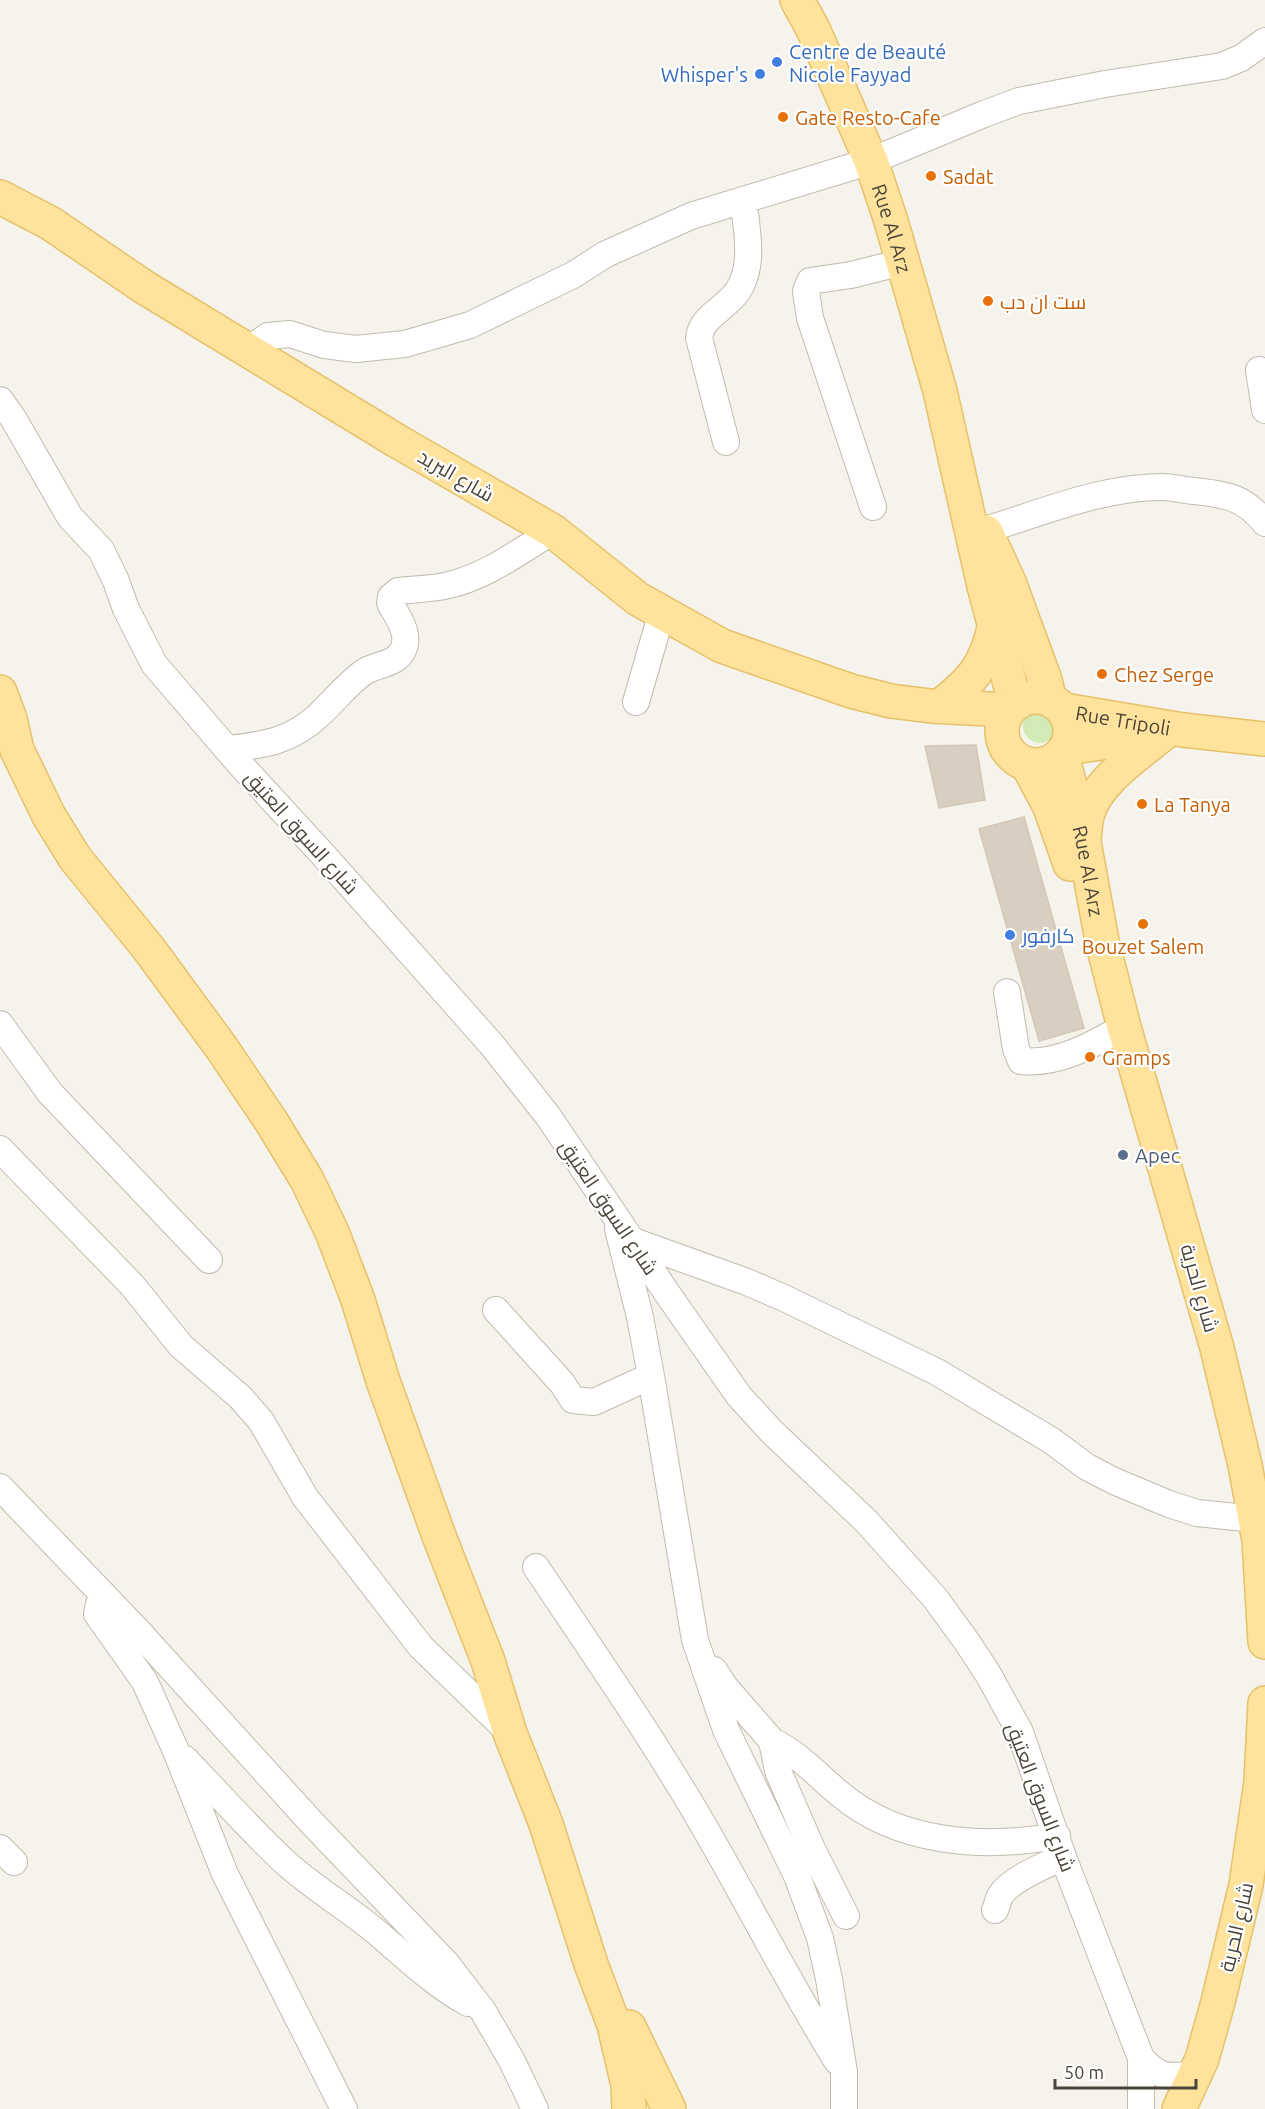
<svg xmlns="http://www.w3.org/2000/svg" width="1265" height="2109" viewBox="0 0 1265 2109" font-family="Ubuntu,Cairo,sans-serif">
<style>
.green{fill:#d2eab5}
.building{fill:#d8cfc1;stroke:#d3c7b4;stroke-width:1.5}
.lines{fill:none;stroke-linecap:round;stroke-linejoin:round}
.minor-casing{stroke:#c2bbae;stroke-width:28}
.major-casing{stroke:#e6c16a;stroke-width:36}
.minor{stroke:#fff;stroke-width:26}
.major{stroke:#ffe39c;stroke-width:33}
.shop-dot{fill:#3f7fe0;stroke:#fff;stroke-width:2}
.food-dot{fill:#e8710a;stroke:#fff;stroke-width:2}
.service-dot{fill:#5c6f8a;stroke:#fff;stroke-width:2}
.labels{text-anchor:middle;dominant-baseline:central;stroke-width:4.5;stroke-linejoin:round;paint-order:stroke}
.shop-label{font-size:20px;fill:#366cbe;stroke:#fff;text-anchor:start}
.food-label{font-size:20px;fill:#c56008;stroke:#fff;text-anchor:start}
.street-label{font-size:20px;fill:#4b4439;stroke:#fff}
.service-label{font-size:20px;fill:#4e5e75;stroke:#fff;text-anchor:start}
</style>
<rect width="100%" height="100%" fill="#f6f3ec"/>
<path class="green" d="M1023 726a17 17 0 1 1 34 0a17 17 0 1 1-34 0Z"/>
<path class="building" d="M 976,745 L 985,800 L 939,808 L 925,746 Z
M 1024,817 L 1084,1028 L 1039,1041 L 979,829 Z"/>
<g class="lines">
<g class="minor-casing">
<path id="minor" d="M 252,353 L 255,345 L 268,336 L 290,334 L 324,345 L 356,349 L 405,344 L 470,325 L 573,275 L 606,254 L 691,216 L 871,161 L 984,114 L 1019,101 L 1105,84 L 1222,66 L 1241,58 L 1265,41
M 1259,370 L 1265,410
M 0,400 L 13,418 L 70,517 L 101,550 L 116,581 L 126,609 L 154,664 L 238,762 L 327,859 L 492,1045 L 548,1116 L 669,1296 L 739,1396 L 772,1432 L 867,1522 L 935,1598 L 967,1642 L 988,1674 L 1020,1732 L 1063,1857 L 1141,2058 C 1161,2080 1167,2076 1195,2075
M 726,442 L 699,338 C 701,317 725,309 737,292 C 755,267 747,229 743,200
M 873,507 L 810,318 L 806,291 L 810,281 L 851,275 L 903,262
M 985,530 C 1041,513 1102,487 1162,487 C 1172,487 1183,490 1194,491 C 1227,495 1243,496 1265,523
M 636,702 L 662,612
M 227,749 C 265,745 292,741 320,714 C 335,700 347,684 364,672 C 376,664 396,665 403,650 C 411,634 397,616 390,603 L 391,597 L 398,591 C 415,589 433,589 449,585 C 487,576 520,551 553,531
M 1007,992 L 1016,1049 L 1021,1061 C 1058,1065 1092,1045 1124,1027
M 0,1024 L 50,1093 L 209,1260
M 0,1149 L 132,1285 L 181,1346 L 240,1397 L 261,1421 L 305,1497 L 421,1647 L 510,1733
M 618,1229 L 640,1317 L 651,1376 L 695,1640 L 726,1730 L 797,1876 L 820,1938 L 829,1979 L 844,2072 L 844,2109
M 633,1241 L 747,1282 L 784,1298 L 937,1372 L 1052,1441 L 1087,1467 L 1114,1481 L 1169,1504 L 1197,1513 L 1255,1519
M 496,1310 L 562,1383 L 573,1400 L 594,1402 L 651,1376
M 0,1487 L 137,1630 L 312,1823 L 446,1963 L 483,2011 L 512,2061 L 535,2109
M 536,1567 C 590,1648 645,1727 695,1811 C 744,1894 786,1979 837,2061
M 106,1599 L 99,1604 L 97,1614 L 145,1682 L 176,1751 L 225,1874 L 344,2109
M 714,1670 L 725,1687 L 772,1741
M 185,1759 C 219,1794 251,1831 287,1864 C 314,1888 346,1907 374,1930 C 404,1955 433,1984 468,2003
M 0,1848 L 14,1862
M 995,1910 C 997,1906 998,1900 1000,1896 C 1010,1879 1046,1865 1063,1857
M 846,1916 L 812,1849 L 778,1771 L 772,1741 C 799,1754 817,1775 840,1794 C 899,1844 984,1849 1057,1836
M 1141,2058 L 1141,2109"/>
</g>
<g class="major-casing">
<g id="major">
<path id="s1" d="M 797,0 L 813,29 L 871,161 L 891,221 L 940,391 L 984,586 L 1015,703"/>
<path d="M 0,197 L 50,223 L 144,287 L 397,441 L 553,531 L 638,599 L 722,646 L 851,691 L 891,701 L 931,706 L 1009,710"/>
<path d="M 986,532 L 1009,582 L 1045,680 L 1049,698"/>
<path d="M 0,692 L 10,719 L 17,750 L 49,816 L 75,858 L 149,949 L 221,1047 L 271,1121 L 307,1180 L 332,1232 L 358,1300 L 383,1381 L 439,1536 L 488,1661 L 510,1733 L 546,1824 L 591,1964 L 614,2025 L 628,2085 L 629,2109"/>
<circle cx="1036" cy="731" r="34"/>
<path d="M 940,706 C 971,682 985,667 994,628"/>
<path id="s2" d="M 1064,710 L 1183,730 L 1265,739"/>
<path d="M 1066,748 L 1157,735"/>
<path id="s3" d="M 1062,754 L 1084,842 L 1102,941 L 1124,1027 L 1217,1348 L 1245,1465 L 1259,1540 L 1265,1642"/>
<path d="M 1027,764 L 1050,807 L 1070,864"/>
<path d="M 1084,840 C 1085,832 1085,824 1087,816 C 1095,782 1139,754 1164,733"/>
<path d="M 629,2027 L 669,2109"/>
<path d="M 1179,2109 L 1202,2059 L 1218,2002 L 1246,1885 L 1261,1782 L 1265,1703"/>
</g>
</g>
<use href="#minor" class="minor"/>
<use href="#major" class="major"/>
</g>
<g class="shop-dot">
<circle cx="777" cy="62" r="6"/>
<circle cx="760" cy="74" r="6"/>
<circle cx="1010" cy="935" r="6"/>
</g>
<g class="food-dot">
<circle cx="783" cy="117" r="6"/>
<circle cx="931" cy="176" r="6"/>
<circle cx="988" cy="301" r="6"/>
<circle cx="1102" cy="674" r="6"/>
<circle cx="1142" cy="804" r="6"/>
<circle cx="1143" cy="924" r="6"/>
<circle cx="1090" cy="1057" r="6"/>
</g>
<circle class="service-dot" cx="1123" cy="1155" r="6"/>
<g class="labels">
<g class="shop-label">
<text x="789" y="51">Centre de Beauté<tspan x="789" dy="23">Nicole Fayyad</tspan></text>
<text x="748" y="74" text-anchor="end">Whisper's</text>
<text x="1022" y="935">كارفور</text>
</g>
<g class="food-label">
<text x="795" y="117">Gate Resto-Cafe</text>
<text x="943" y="176">Sadat</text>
<text x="1000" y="301">ست ان دب</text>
<text x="1114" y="674">Chez Serge</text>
<text x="1154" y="804">La Tanya</text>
<text x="1143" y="946" text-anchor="middle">Bouzet Salem</text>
<text x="1102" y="1057">Gramps</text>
</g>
<g class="street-label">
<text stroke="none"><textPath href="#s1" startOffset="248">Rue Al Arz</textPath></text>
<text transform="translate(456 475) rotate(30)">شارع البريد</text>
<text stroke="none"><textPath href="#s2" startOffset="60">Rue Tripoli</textPath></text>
<text transform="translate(302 832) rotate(48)">شارع السوق العتيق</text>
<text stroke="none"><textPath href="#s3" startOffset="120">Rue Al Arz</textPath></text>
<text transform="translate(609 1207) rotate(56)">شارع السوق العتيق</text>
<text transform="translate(1200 1288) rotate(74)">شارع الحرية</text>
<text transform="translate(1041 1797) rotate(69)">شارع السوق العتيق</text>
<text transform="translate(1236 1927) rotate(-77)">شارع الحرية</text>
</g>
<g class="service-label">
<text x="1135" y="1155">Apec</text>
</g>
</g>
<path d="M1055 2079v9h141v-9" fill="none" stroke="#4b4439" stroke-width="3"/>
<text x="1064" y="2079" font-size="18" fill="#4b4439" stroke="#ffffff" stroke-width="4.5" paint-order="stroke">50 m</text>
</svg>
